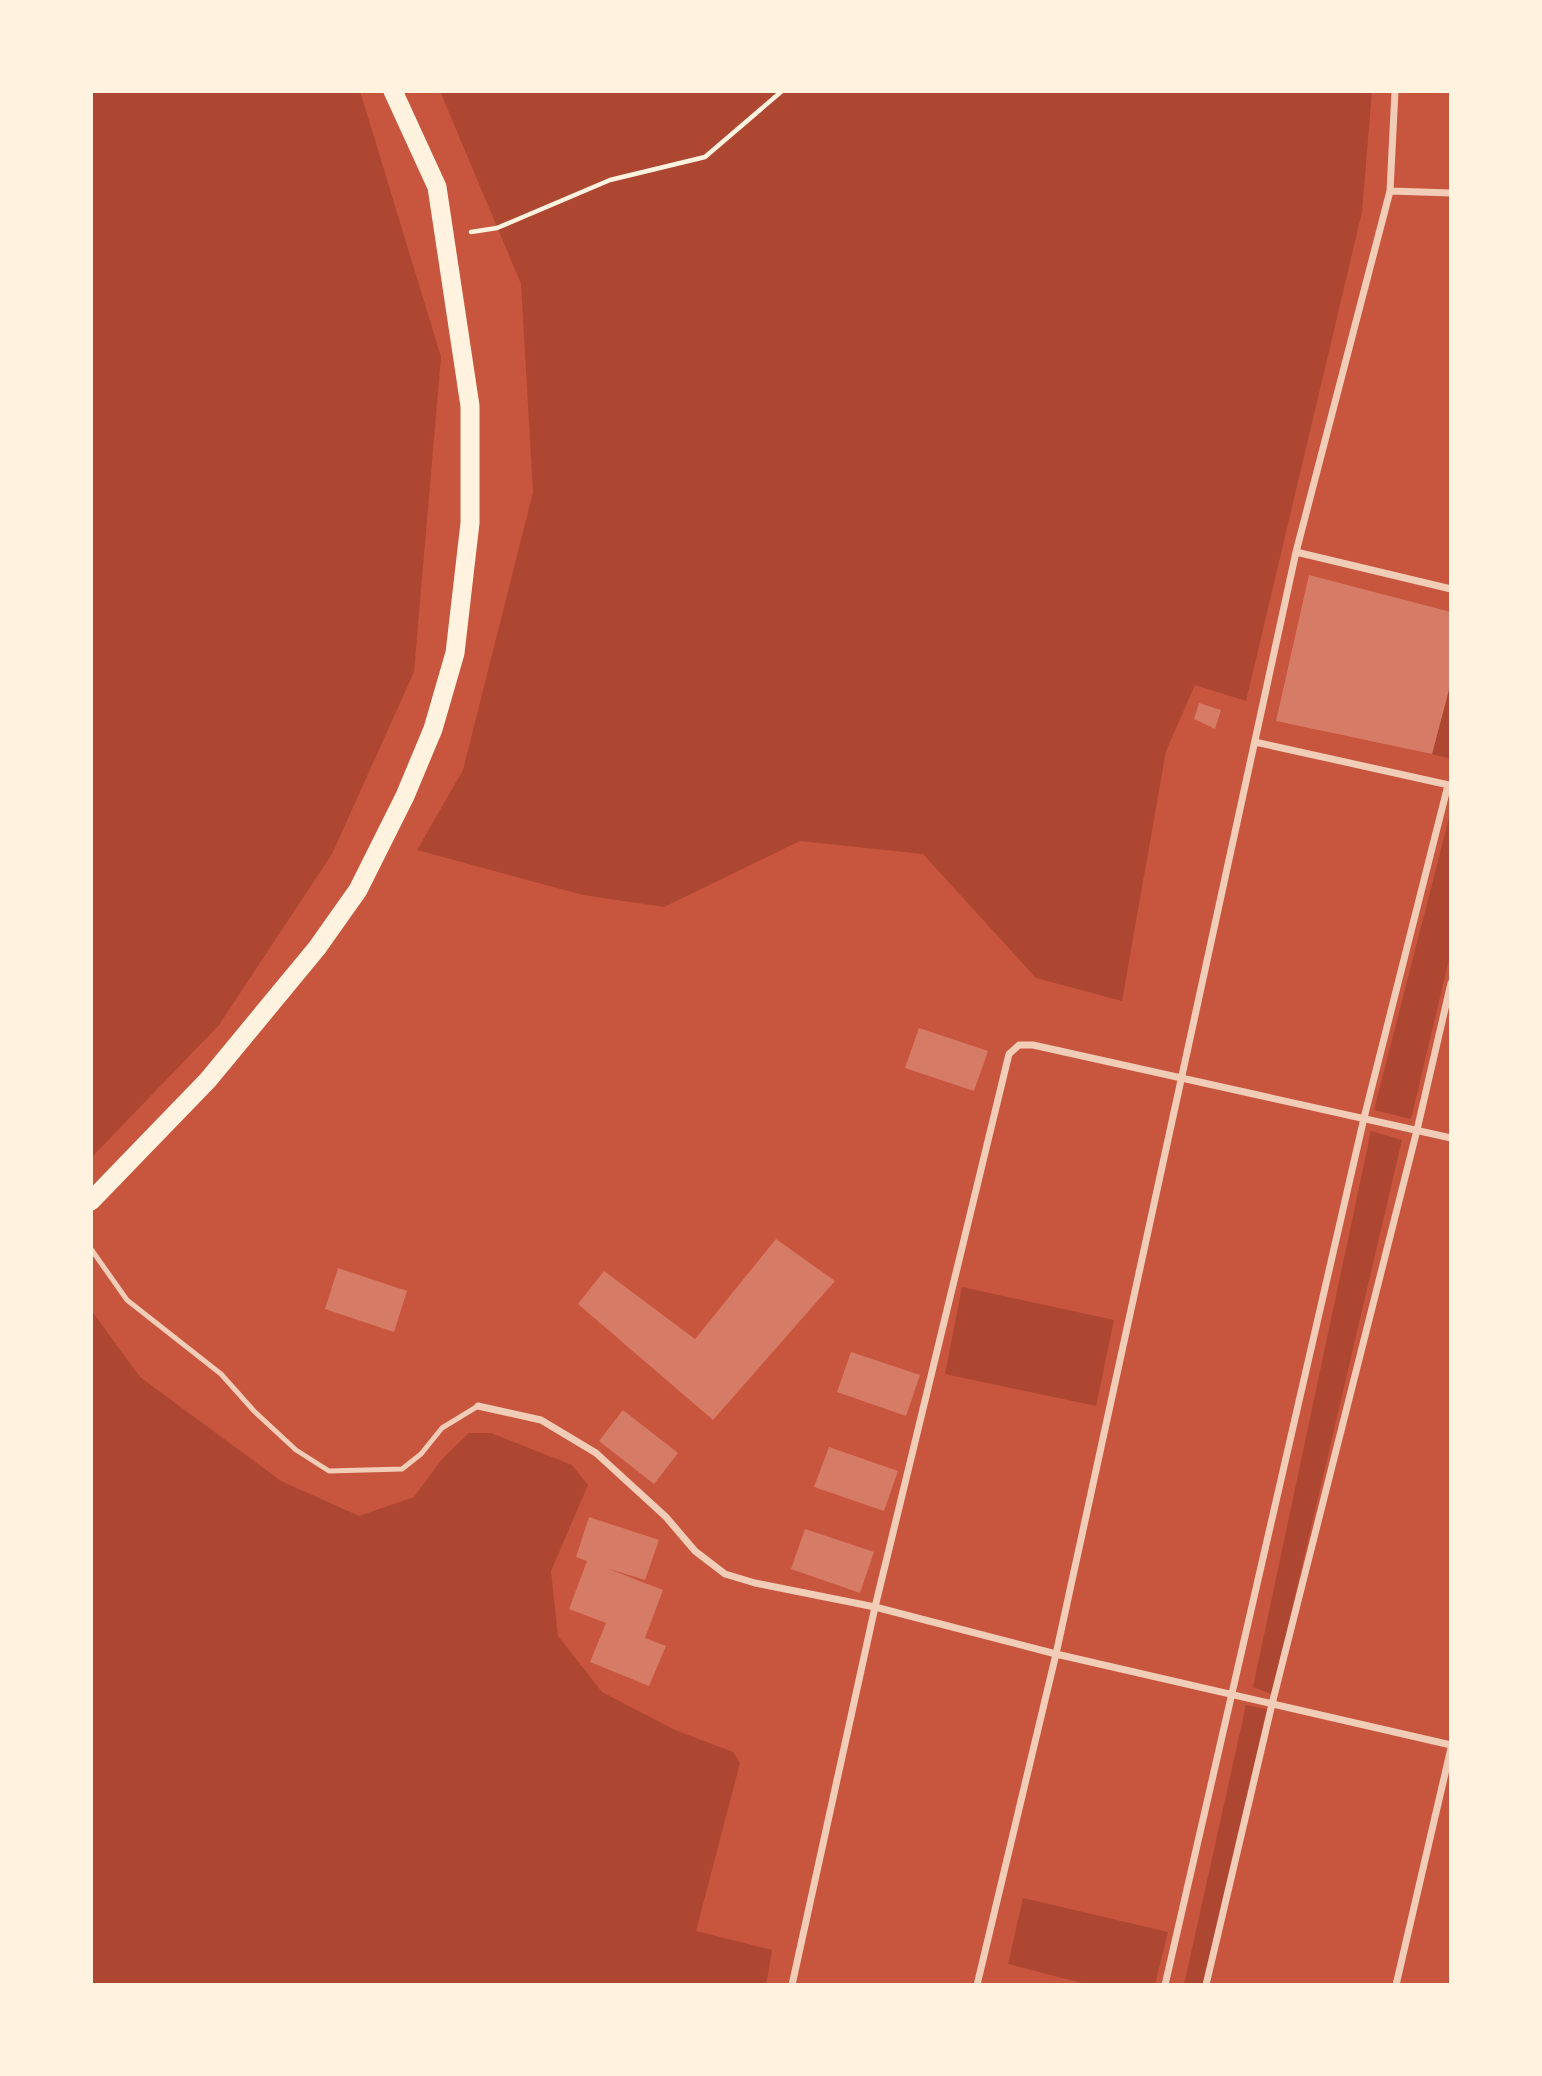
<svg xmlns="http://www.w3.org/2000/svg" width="1542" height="2076" viewBox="0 0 1542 2076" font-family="Roboto,sans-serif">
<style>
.green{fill:#ae4732}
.building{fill:#d67c66}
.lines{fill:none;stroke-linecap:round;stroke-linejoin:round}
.path{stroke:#fff3e0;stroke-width:4.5}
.service{stroke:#f1ccb7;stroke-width:5}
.minor{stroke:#f1ccb7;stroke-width:7}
.trunk{stroke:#fff3e0;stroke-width:19}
</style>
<rect width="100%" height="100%" fill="#c8553d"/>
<path class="green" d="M 91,91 L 360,91 L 441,357 L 414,672 L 332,854 L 219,1025 L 91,1158 Z
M 440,91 L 1372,91 L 1362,212 L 1246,701 L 1195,685 L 1166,751 L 1122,1001 L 1036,978 L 923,854 L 800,841 L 664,907 L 583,895 L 417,850 L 463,770 L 533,492 L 521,284 Z
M 1451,682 L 1451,759 L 1432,754 Z
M 1451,810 L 1451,951 L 1411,1119 L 1374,1110 Z
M 1371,1131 L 1402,1140 L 1272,1694 L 1253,1687 Z
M 962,1287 L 1114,1320 L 1096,1406 L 945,1374 Z
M 91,1310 L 140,1377 L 281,1481 L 359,1516 L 414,1497 L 442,1459 L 469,1433 L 491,1433 L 572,1465 L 588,1485 L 551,1571 L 558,1636 L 602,1692 L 675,1730 L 733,1752 L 740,1763 L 696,1931 L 772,1950 L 766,1985 L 91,1985 Z
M 1246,1705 L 1271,1710 L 1210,1985 L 1184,1985 Z
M 1023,1898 L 1168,1932 L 1155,1985 L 1089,1985 L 1008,1964 Z"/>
<path class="building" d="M 1309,575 L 1451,612 L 1451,682 L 1432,754 L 1276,721 Z
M 1199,703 L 1221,710 L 1215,729 L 1194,719 Z
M 919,1028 L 988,1051 L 974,1091 L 905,1068 Z
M 776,1239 L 835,1281 L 713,1420 L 578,1304 L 604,1271 L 695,1339 Z
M 338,1268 L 407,1291 L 394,1332 L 325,1309 Z
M 851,1352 L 920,1375 L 906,1416 L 837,1392 Z
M 623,1410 L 678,1453 L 654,1484 L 599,1441 Z
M 829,1447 L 898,1471 L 884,1511 L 814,1487 Z
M 589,1517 L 659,1540 L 645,1580 L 606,1568 L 663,1590 L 645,1638 L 666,1646 L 649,1686 L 590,1662 L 606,1623 L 569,1609 L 587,1561 L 576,1557 Z
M 805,1529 L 874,1552 L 860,1593 L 791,1569 Z"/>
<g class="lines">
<path class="path" d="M 471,232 L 497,228 L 610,180 L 705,157 L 782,91"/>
<path class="service" d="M 91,1249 L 127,1300 L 221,1374 L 254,1411 L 296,1450 L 329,1471 L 402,1469 L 421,1454 L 442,1428 L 478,1406"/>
<path class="minor" d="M 1390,191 L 1451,193
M 1296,552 L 1451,589
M 1255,742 L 1449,785
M 478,1406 L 541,1420 L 596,1453 L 666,1517 L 695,1551 L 725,1574 L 755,1583 L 875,1607 L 1056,1654 L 1451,1745
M 792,1985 L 875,1607 L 1009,1054 L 1019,1045 L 1033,1045 L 1451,1138
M 977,1985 L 1056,1654 L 1296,552 L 1390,191 L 1395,91
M 1165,1985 L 1364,1118 L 1448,785
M 1206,1985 L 1272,1704 L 1417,1130 L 1451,983
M 1396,1985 L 1451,1748"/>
<path class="trunk" d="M 91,1201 L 208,1080 L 317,948 L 358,890 L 405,796 L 433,729 L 455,653 L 470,523 L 470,406 L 437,187 L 393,91"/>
</g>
<rect width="1542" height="2076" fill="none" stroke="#fff3e0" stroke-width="186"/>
</svg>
